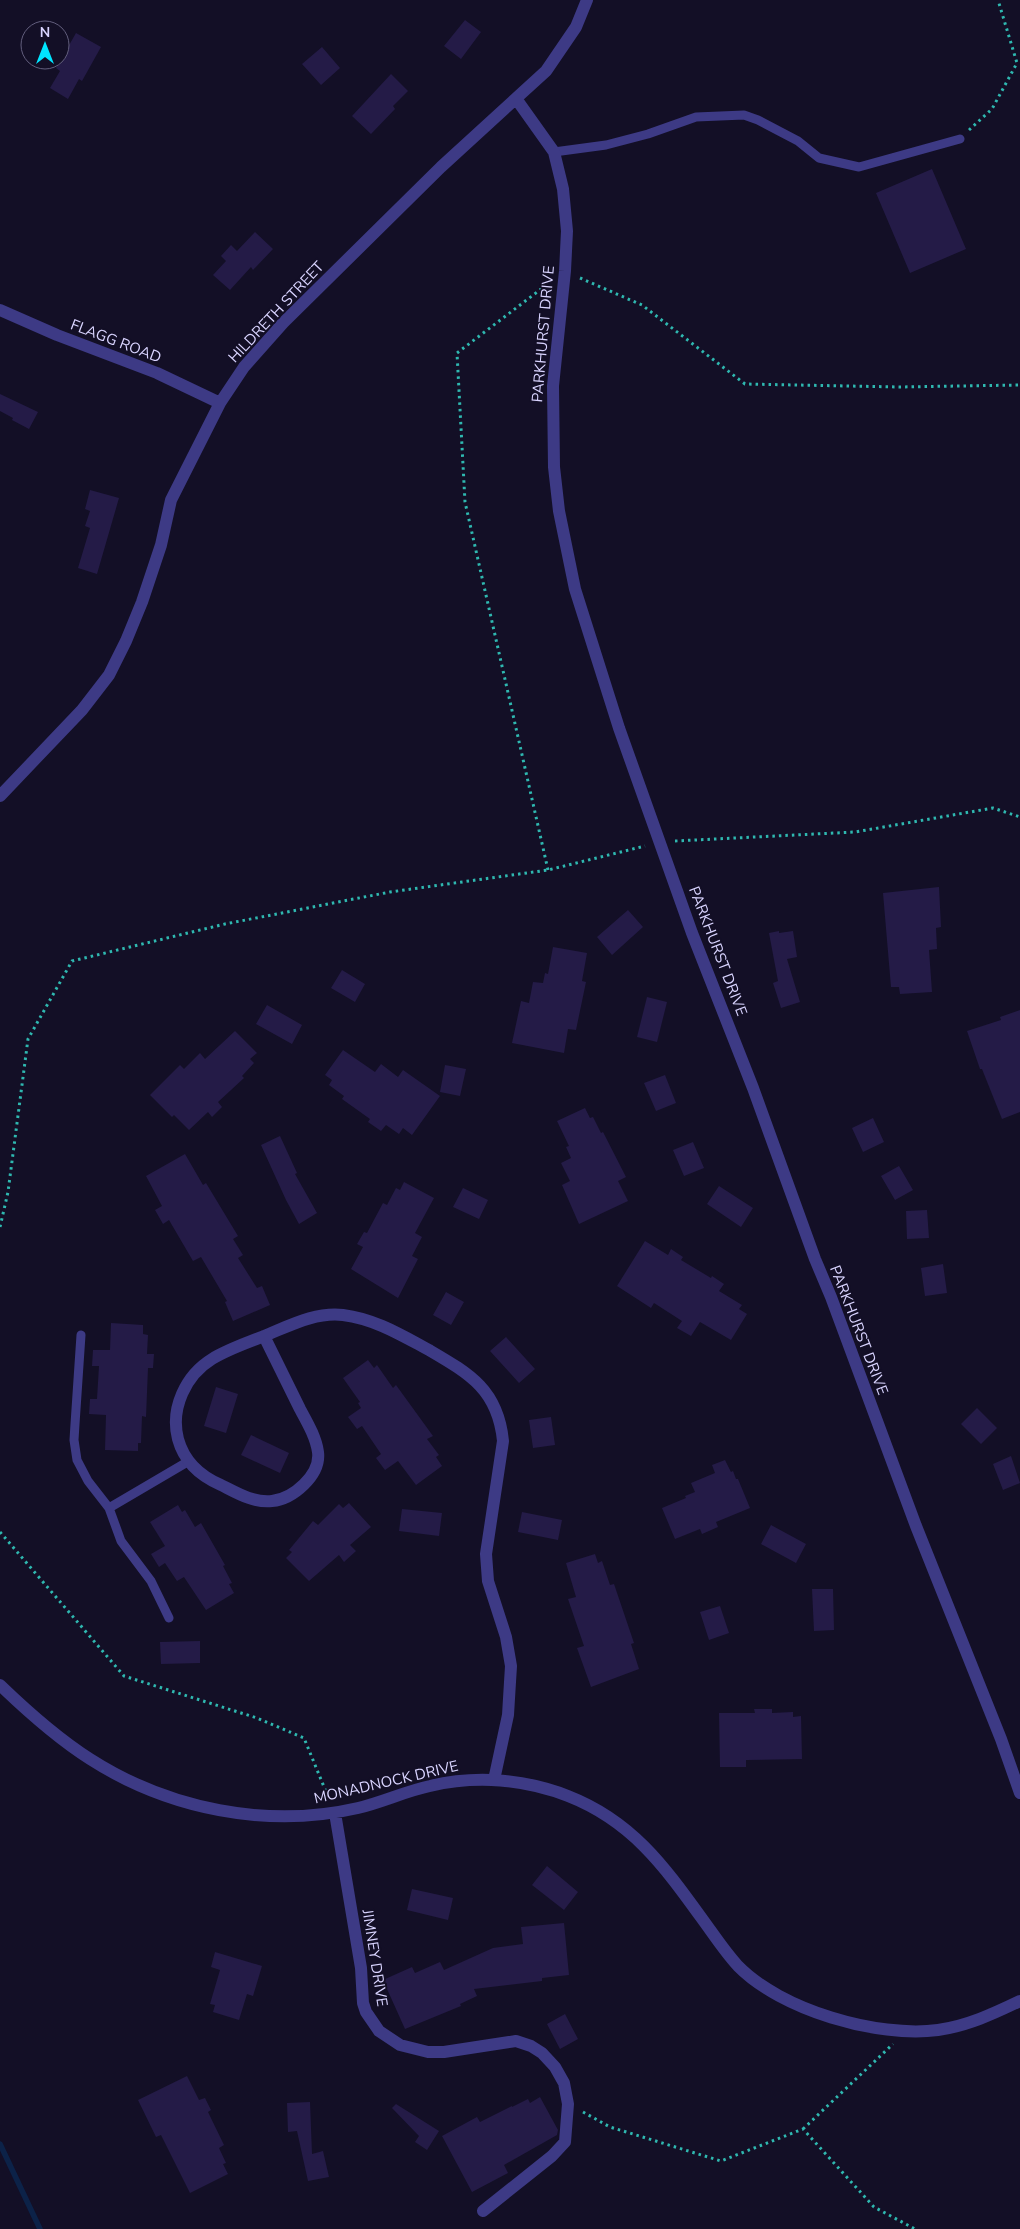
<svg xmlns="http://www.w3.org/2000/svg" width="1020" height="2229" viewBox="0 0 1020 2229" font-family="'Nunito Sans',sans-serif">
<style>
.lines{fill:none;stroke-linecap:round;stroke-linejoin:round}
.stream{stroke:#0c2248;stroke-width:5.5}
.building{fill:#241b47}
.path{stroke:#2fb8b0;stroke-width:3;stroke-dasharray:2.5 4;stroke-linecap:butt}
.service{stroke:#3d3a85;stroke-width:9}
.minor{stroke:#3d3a85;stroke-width:12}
.labels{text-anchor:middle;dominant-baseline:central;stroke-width:4;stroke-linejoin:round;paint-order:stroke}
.street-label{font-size:15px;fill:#d9d4ff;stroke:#130f26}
</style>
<rect width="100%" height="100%" fill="#130f26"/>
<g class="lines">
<path class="stream" d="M 0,2144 L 40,2229"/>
</g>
<path class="building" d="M 465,20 L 481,32 L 461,59 L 444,46 Z
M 76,33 L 101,47 L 82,81 L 79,79 L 68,99 L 50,88 L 60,71 L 56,68 Z
M 322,47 L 340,68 L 321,85 L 302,64 Z
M 391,74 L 408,91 L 393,106 L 395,109 L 371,134 L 352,116 Z
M 932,169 L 966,249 L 910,273 L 876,193 Z
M 255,232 L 273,249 L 253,270 L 251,267 L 230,290 L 213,275 L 226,261 L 221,256 L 231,245 L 237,251 Z
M 0,394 L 38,412 L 29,429 L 12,420 L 13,418 L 0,411 Z
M 90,490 L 119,498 L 97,574 L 78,568 L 90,528 L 85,526 L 90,511 L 85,509 Z
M 939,887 L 941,927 L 936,928 L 937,949 L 929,950 L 932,992 L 900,994 L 899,987 L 891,987 L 883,893 Z
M 628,910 L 643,927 L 612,955 L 597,937 Z
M 779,931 L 779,933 L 793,931 L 797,957 L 787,959 L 800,1002 L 781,1008 L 773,983 L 778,981 L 769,933 Z
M 553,947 L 587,953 L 582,981 L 586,982 L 576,1030 L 568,1029 L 564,1053 L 512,1043 L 521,1001 L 529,1003 L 533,982 L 543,983 L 545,973 L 548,974 Z
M 342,970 L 365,984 L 355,1002 L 331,988 Z
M 647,997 L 667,1002 L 657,1042 L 637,1037 Z
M 267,1005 L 302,1025 L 292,1044 L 256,1024 Z
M 1020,1010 L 1020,1112 L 1002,1119 L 982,1069 L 980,1069 L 967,1031 L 1001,1020 L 1000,1017 Z
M 235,1031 L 257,1053 L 250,1059 L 254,1063 L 242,1076 L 244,1078 L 218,1102 L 222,1107 L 212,1117 L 208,1112 L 189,1130 L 174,1115 L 172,1117 L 150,1095 L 180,1065 L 184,1069 L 200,1053 L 205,1059 Z
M 343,1050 L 375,1072 L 381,1064 L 398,1077 L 403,1070 L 440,1096 L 412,1135 L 403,1128 L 399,1134 L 386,1125 L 381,1131 L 368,1122 L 370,1119 L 342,1099 L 344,1096 L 329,1085 L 332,1080 L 325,1075 Z
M 445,1065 L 466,1069 L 460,1096 L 440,1092 Z
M 665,1075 L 676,1103 L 656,1111 L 644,1083 Z
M 585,1108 L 590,1118 L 593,1117 L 601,1133 L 603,1132 L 626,1177 L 618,1181 L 628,1201 L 579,1224 L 562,1185 L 570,1181 L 561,1163 L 571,1158 L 566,1147 L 569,1146 L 557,1121 Z
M 873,1118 L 884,1142 L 863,1152 L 852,1128 Z
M 280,1136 L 297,1173 L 295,1174 L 317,1213 L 299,1224 L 286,1200 L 261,1145 Z
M 693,1142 L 704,1168 L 684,1176 L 673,1150 Z
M 185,1154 L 203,1185 L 206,1183 L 238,1236 L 233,1239 L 243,1255 L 238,1258 L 257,1288 L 262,1286 L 270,1305 L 233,1321 L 225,1302 L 227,1301 L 201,1257 L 193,1261 L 169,1220 L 163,1224 L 155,1210 L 162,1206 L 146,1176 Z
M 899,1166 L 913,1190 L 895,1200 L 881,1176 Z
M 404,1182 L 434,1198 L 415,1233 L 422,1237 L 412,1256 L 418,1259 L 398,1298 L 351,1269 L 363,1247 L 357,1244 L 364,1232 L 367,1233 L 383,1203 L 387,1205 L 396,1188 L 400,1190 Z
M 719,1186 L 753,1208 L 741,1227 L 707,1204 Z
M 463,1188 L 488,1200 L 479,1219 L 453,1207 Z
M 927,1210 L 929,1238 L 907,1239 L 906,1211 Z
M 645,1241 L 668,1255 L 671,1249 L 683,1257 L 681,1260 L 711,1278 L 712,1276 L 724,1284 L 719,1291 L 742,1305 L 739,1309 L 747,1314 L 731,1340 L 700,1322 L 691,1336 L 677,1328 L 682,1321 L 654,1303 L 651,1308 L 617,1286 Z
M 943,1264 L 947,1293 L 925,1296 L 921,1268 Z
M 446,1292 L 464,1302 L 451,1325 L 433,1315 Z
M 111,1323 L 143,1325 L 143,1334 L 148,1335 L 147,1354 L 154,1354 L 153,1368 L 148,1368 L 146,1417 L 142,1416 L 141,1443 L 138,1443 L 138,1451 L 105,1450 L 106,1415 L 89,1414 L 90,1399 L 97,1399 L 99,1366 L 92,1366 L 93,1350 L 110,1350 Z
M 506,1337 L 535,1369 L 519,1383 L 490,1351 Z
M 368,1360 L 374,1368 L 377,1365 L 393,1388 L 396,1385 L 433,1436 L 427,1439 L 439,1455 L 436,1457 L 442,1466 L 416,1485 L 398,1461 L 385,1470 L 376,1458 L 381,1454 L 362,1426 L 357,1429 L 348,1417 L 361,1408 L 358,1403 L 360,1402 L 343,1378 Z
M 216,1387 L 238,1394 L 226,1433 L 204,1426 Z
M 977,1408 L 997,1428 L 981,1444 L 961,1424 Z
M 551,1417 L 555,1445 L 533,1448 L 529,1420 Z
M 251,1435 L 289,1453 L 280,1473 L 241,1455 Z
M 1011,1456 L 1020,1483 L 1003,1490 L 993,1464 Z
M 725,1460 L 731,1472 L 733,1471 L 736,1479 L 738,1479 L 750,1508 L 716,1522 L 718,1527 L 702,1534 L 700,1529 L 675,1539 L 662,1508 L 686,1498 L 685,1496 L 695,1492 L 691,1483 L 715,1473 L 712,1465 Z
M 349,1503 L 371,1527 L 350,1545 L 356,1551 L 344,1562 L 339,1555 L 309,1581 L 286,1558 L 292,1552 L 289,1550 L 313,1521 L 318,1525 L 339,1504 L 343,1508 Z
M 178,1505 L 182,1512 L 185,1510 L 195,1527 L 201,1523 L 225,1565 L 223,1566 L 232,1583 L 229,1584 L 234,1593 L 206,1610 L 184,1577 L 177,1581 L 165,1563 L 159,1567 L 151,1554 L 165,1546 L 150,1522 Z
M 402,1509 L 442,1513 L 439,1536 L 399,1531 Z
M 522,1512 L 562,1520 L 558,1540 L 518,1532 Z
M 771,1525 L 806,1544 L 796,1563 L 761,1544 Z
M 595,1554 L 598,1563 L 602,1561 L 610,1585 L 614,1584 L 634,1643 L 631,1644 L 639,1669 L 591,1687 L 577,1648 L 584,1646 L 568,1599 L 576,1597 L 566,1563 Z
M 812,1589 L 833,1589 L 834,1630 L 814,1631 Z
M 720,1606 L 729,1633 L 709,1640 L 700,1612 Z
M 200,1641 L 200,1663 L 161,1664 L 160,1642 Z
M 754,1709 L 772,1709 L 772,1713 L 793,1712 L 793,1717 L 801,1716 L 802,1759 L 746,1760 L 746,1767 L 720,1767 L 719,1713 L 755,1713 Z
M 547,1866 L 578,1892 L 564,1910 L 532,1885 Z
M 412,1889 L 453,1898 L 448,1920 L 407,1910 Z
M 564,1923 L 569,1975 L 542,1978 L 542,1981 L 474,1989 L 477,1996 L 460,2004 L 461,2006 L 405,2029 L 383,1980 L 412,1967 L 415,1973 L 440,1962 L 444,1970 L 493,1948 L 523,1944 L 521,1927 Z
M 215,1952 L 262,1966 L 253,1996 L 247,1994 L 239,2020 L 213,2012 L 215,2005 L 210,2004 L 220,1970 L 211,1967 Z
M 565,2014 L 578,2039 L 560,2049 L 547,2024 Z
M 187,2076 L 199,2100 L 205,2098 L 211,2110 L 208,2112 L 224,2145 L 219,2148 L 226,2163 L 223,2164 L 228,2174 L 190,2193 L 161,2135 L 156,2137 L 138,2100 Z
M 540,2097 L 558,2130 L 557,2135 L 504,2165 L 508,2173 L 472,2192 L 442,2136 L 477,2117 L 480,2122 L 512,2106 L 512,2107 L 528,2099 L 530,2103 Z
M 310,2102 L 312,2154 L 323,2151 L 329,2177 L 308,2181 L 297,2131 L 288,2132 L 287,2103 Z
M 396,2104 L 439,2131 L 427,2150 L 415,2142 L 419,2136 L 392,2108 Z"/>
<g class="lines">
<path class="path" d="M 969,130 L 992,109 L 1017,63 L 998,0
M 580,278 L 642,305 L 745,384 L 899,387 L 1020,385
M 675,841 L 855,832 L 993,808 L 1020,817
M 548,870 L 465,502 L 457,353 L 549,283
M 0,1227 L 8,1192 L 28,1039 L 72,961 L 225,924 L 390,892 L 548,870 L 645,846
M 0,1532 L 124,1676 L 257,1718 L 304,1738 L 329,1799
M 583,2112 L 610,2127 L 721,2161 L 803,2129 L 874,2207 L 915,2229
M 803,2129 L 893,2044"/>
<path class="service" d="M 554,152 L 606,145 L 648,134 L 696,117 L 744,115 L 758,120 L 798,141 L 819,158 L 859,167 L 960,139
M 81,1335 L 75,1424 L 74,1440 L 77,1460 L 88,1481 L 109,1508 L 121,1541 L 151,1581 L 169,1618
M 109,1508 L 189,1461"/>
<path class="minor" d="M 517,100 L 554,152 L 563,189 L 567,231 L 565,271 L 553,386 L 554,467 L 559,511 L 575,589 L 619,728 L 692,933 L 753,1088 L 815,1259 L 831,1297 L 916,1526 L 1001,1739 L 1020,1793
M 0,310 L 57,335 L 157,373 L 220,403
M 0,796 L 82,710 L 109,675 L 126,641 L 142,602 L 161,545 L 171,500 L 220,403 L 244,367 L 283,323 L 441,167 L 546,71 L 576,27 L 587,0
M 264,1336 C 276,1360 288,1385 300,1409 C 307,1422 316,1437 318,1452 C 321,1475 293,1499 272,1501 C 253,1503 237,1493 221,1485 C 200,1476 184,1461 178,1439 C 170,1408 186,1375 212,1359 C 230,1348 250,1342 269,1334 C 293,1324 317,1312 343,1315 C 375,1319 401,1335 429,1350 C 470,1374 498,1390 503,1441 L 486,1554 L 488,1581 L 506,1637 L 511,1666 L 510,1682 L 508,1715 L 494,1780
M 0,1685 C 28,1712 57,1738 90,1759 C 168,1809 267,1829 358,1808 C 383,1802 406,1791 430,1786 C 476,1775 525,1779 568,1796 C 632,1821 664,1866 703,1920 C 714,1935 725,1952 738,1966 C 781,2010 877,2038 938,2030 C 967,2026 993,2014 1020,2001
M 335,1813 L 361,1968 L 363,2003 L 366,2012 L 379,2031 L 400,2045 L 428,2052 L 444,2052 L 516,2041 L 531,2046 L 542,2053 L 555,2067 L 564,2083 L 568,2104 L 565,2142 L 552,2156 L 483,2211"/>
</g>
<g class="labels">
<g class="street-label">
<text transform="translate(276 312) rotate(-47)">HILDRETH STREET</text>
<text transform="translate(543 334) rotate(-85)">PARKHURST DRIVE</text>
<text transform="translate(116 341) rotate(21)">FLAGG ROAD</text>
<text transform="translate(718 951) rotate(69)">PARKHURST DRIVE</text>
<text transform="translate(859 1330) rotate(69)">PARKHURST DRIVE</text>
<text transform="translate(386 1782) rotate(-13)">MONADNOCK DRIVE</text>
<text transform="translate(375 1958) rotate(81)">JIMNEY DRIVE</text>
</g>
</g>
<g transform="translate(45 45)"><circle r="24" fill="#130f26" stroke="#625e7d"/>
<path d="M0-4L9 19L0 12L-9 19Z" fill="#00e5ff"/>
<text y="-8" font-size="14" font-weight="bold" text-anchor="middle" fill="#d9d4ff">N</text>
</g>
</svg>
